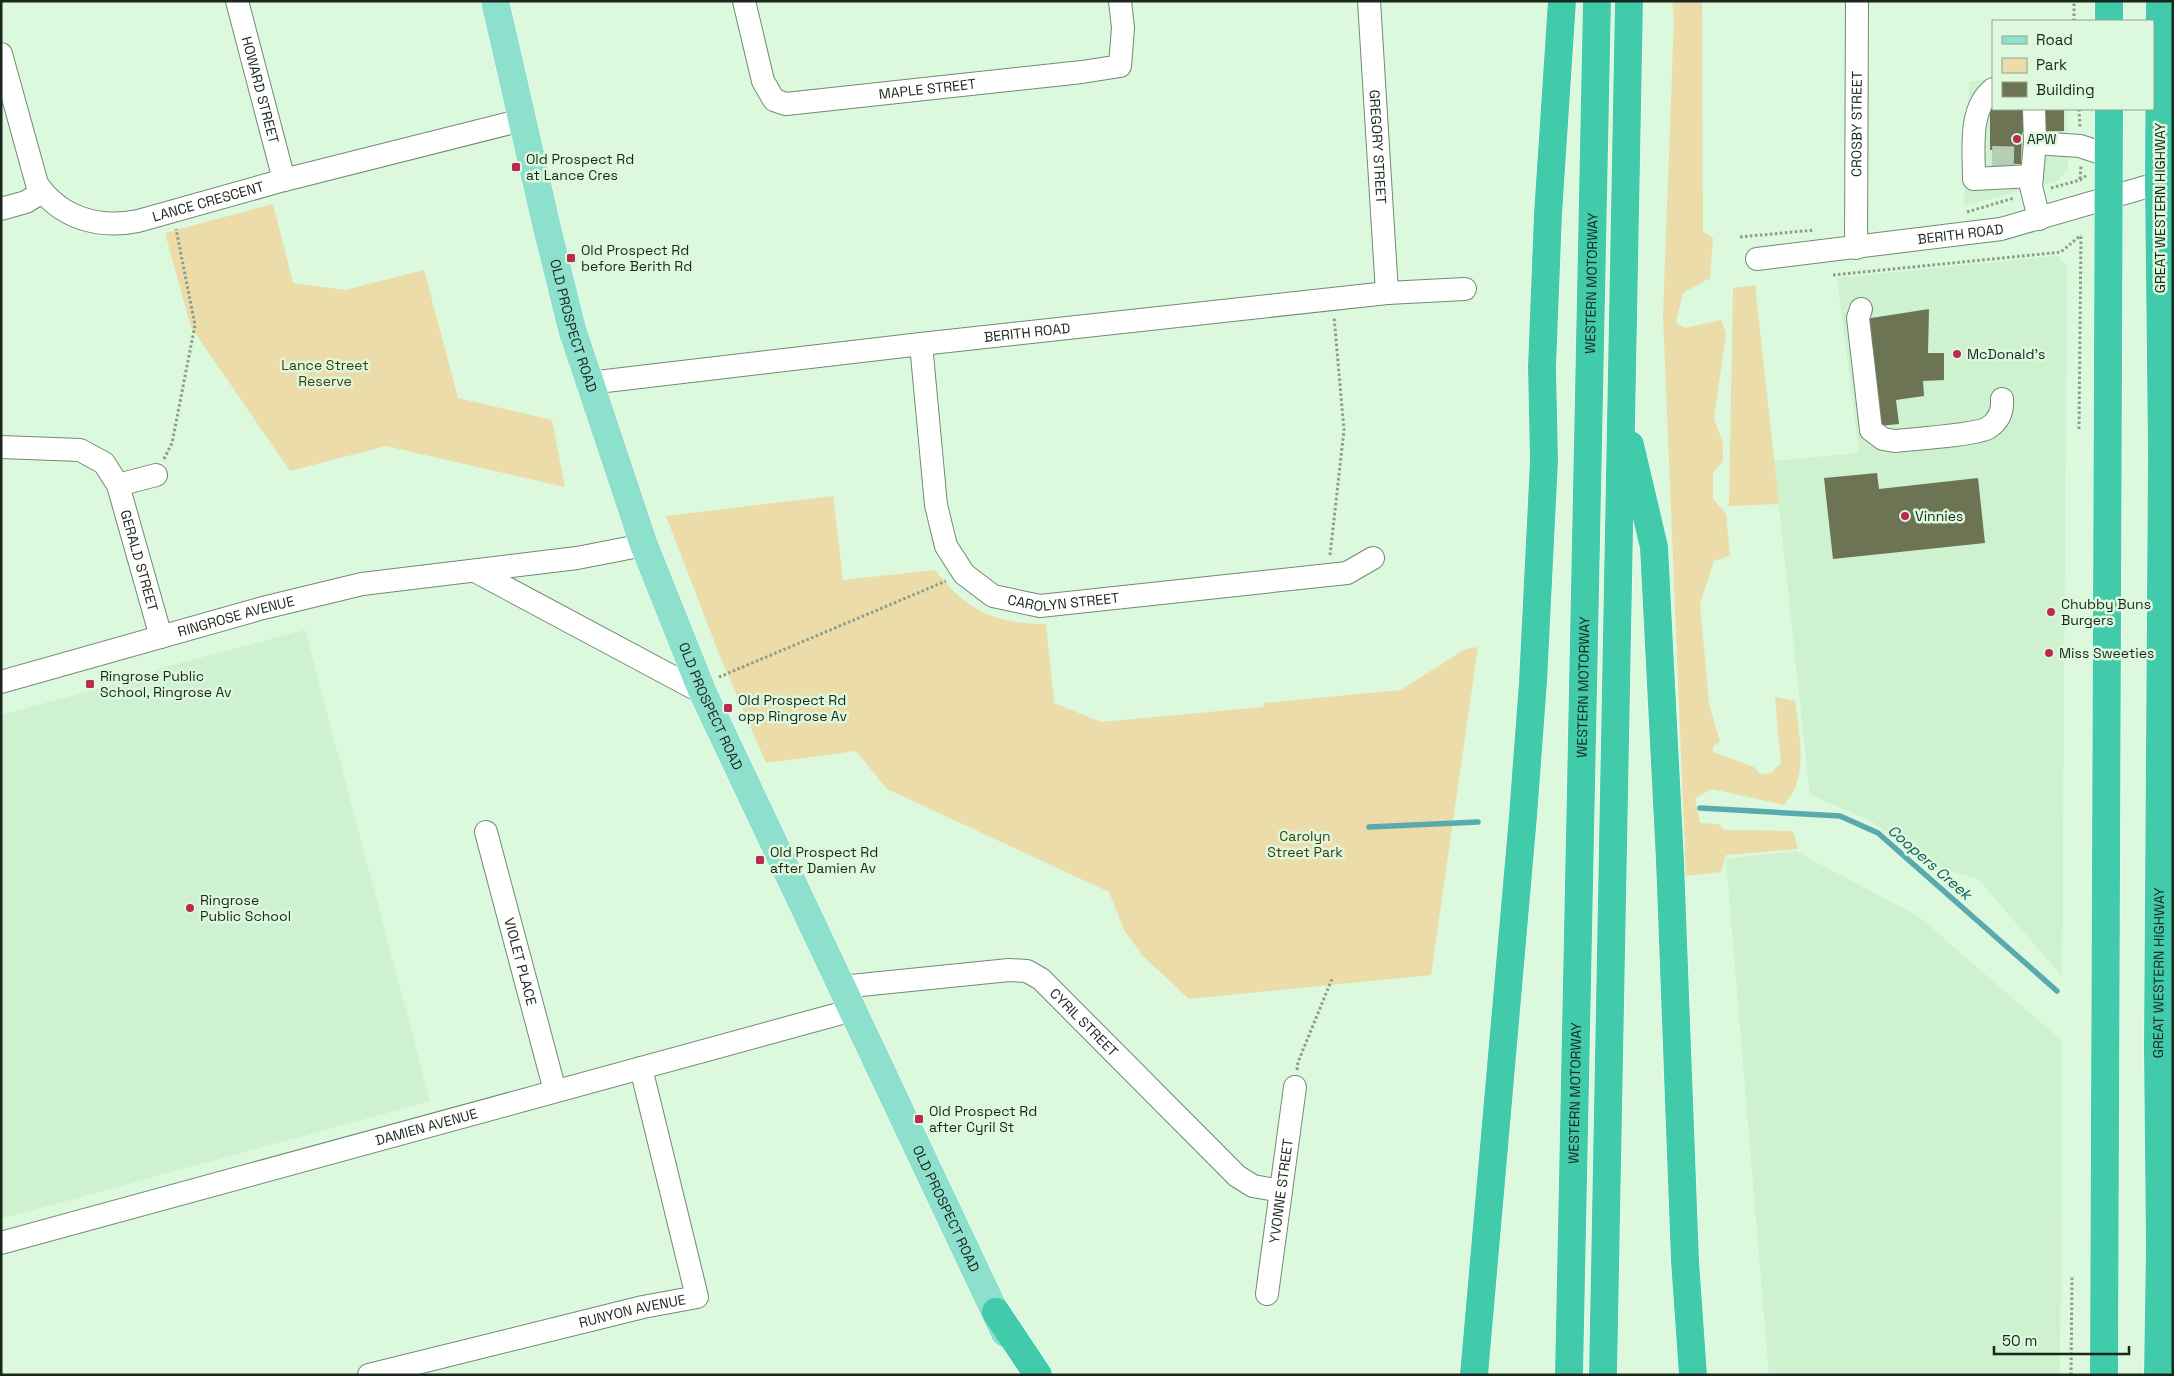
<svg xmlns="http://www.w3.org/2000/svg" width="2174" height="1376" viewBox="0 0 2174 1376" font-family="'Space Grotesk',sans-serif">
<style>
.built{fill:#cef1d0}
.green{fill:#ecdcaa}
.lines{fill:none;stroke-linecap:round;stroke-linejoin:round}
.stream{stroke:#58aaaf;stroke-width:5.5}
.building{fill:#6c7454}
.minor-tunnel{stroke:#b5ceb6;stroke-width:22;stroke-dasharray:22 11;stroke-linecap:butt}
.minor-casing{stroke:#718b72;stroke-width:24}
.major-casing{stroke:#fff;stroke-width:29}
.highway-casing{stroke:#fff;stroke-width:29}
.path{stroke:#899e8a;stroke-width:3;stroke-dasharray:2.5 2.5;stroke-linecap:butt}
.minor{stroke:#fff;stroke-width:22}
.major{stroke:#8de0cc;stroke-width:28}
.highway{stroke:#41cbaa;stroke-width:28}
.poi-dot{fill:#ba2a51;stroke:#dcf8dd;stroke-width:2}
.labels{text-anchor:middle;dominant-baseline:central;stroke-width:5;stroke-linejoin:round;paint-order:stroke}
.street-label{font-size:14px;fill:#1b261c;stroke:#dcf8dd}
.poi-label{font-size:14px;fill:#1b261c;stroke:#dcf8dd;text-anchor:start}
.park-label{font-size:14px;fill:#473908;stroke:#dcf8dd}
.water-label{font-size:15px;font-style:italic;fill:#12595d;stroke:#dcf8dd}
</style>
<rect width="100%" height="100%" fill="#dcf8dd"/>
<path class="built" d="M 1993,78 L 1993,109 L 2067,109 L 2068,169 L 2057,181 L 1964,206 L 1969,82 Z
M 2057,256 L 2067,266 L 2062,976 L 1978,879 L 1933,866 L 1870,820 L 1810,795 L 1774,461 L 1859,453 L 1837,278 Z
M 305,630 L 430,1101 L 1,1219 L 1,715 L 145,676 L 158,669 Z
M 1795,851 L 1918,916 L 2062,1041 L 2060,1375 L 1769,1375 L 1726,859 Z"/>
<path class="green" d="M 1672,1 L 1702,1 L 1703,231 L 1713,238 L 1710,278 L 1683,293 L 1676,323 L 1685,328 L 1721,320 L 1726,333 L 1714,419 L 1723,443 L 1723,461 L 1713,473 L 1713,499 L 1726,514 L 1730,556 L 1714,561 L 1700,604 L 1709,704 L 1720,742 L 1713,746 L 1713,752 L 1754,767 L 1760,774 L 1771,773 L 1781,763 L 1775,697 L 1795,701 C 1799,737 1810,776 1784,805 L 1712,789 L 1695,798 L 1700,823 L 1718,824 L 1725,830 L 1793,831 L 1798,849 L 1726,855 L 1721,872 L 1686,876 L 1663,316 L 1674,18 Z
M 273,204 L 293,283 L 345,290 L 424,270 L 458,398 L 552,420 L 565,487 L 386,446 L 290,471 L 191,327 L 165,233 Z
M 1755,285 L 1779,504 L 1729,506 L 1733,288 Z
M 833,496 L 843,580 L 935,570 C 967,611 995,624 1046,624 L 1054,703 L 1101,722 L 1263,707 L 1264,703 L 1401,690 L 1465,649 L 1478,647 L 1431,975 L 1189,999 L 1143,956 L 1124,930 L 1109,892 L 887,789 L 856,751 L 766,763 L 719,654 L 666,516 Z"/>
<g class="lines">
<path class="stream" d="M 1700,808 L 1840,816 L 1878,833 L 2057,991
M 1369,827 L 1478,822"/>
</g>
<path class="building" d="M 1990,107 L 2064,109 L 2064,131 L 2022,132 L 2021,164 L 1992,164 L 1992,150 L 1990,150 Z
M 1929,309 L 1928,353 L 1944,353 L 1944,380 L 1923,381 L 1924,396 L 1896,400 L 1899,424 L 1879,426 L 1865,319 Z
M 1877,473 L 1879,489 L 1978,478 L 1985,543 L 1833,559 L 1824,478 Z"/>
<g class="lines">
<path class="minor-tunnel" d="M 1992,157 L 2034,158"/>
<g class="minor-casing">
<g id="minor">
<path id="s1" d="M 237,1 L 284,180"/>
<path id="s2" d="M 744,1 L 763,81 L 774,100 L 786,104 L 1082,72 L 1120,66 L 1123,28 L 1120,1"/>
<path id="s3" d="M 1369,1 L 1387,293"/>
<path id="s4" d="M 1,54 L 37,184 C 60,218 99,229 138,221 L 284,180 L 522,120"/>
<path d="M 1993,89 C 1968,109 1974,150 1974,179 L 2032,176"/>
<path d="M 2034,109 L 2035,143 L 2031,186 L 2039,219"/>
<path d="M 2035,143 L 2080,146 L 2110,156"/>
<path d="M 1,209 L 26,202 L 42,192"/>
<path id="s5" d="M 1856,248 L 1857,1"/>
<path id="s6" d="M 1757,259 L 2001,229 L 2173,179"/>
<path d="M 1861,309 L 1858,318 L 1871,430 L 1883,439 L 1895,441 C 1914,439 1975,435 1988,428 C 1999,421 2003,411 2002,399"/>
<path id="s7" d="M 921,344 L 936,505 L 946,546 L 964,574 L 993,596 L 1040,606 L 1347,573 L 1373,558"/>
<path id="s8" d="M 589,383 L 921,344 L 1387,293 L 1465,289"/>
<path id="s9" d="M 1,447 L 80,450 L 104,463 L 118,485 L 161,637"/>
<path d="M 118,485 L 156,475"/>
<path d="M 475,571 L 703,693"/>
<path id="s10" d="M 1,682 L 263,608 L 362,584 L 577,558 L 644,545"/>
<path id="s11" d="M 486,832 L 555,1091"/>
<path id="s12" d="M 841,987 L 1009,970 L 1027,971 L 1041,979 L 1237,1176 L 1253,1186 L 1281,1191"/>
<path id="s13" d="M 1,1243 L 853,1010"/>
<path id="s14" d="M 1267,1294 L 1295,1087"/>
<path id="s15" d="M 369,1375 L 643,1307 L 697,1297 L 641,1068"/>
</g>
</g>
<g class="major-casing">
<g id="major">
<path id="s16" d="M 495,1 L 547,228 L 572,329 L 644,545 L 703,693 L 1005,1333"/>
</g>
</g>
<g class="highway-casing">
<g id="highway">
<path d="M 2109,21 L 2109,1"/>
<path d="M 1630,445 L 1654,547 L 1670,861 L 1685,1261 L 1693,1375"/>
<path d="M 996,1312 L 1038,1375"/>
<path d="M 1474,1375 L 1523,816 L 1533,682 L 1544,461 L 1542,367 L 1548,214 L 1562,1"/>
<path id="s17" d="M 1569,1375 L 1597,1"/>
<path d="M 1603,1375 L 1629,1"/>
<path d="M 2104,1375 L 2109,109"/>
<path id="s18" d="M 2158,1375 L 2160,1247 L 2158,1049 L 2162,453 L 2159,183 L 2160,1"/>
</g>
</g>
<path class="path" d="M 2074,21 L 2074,1
M 2079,109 L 2080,127
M 2080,179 L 2081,166
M 2051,188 L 2080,180 L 2087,175
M 1967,212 L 2014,198
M 1740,237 L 1814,230
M 1833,275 L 2061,252 L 2081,235
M 2079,429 L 2081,235
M 164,459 L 172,443 L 195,325 L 176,229
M 1330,555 L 1344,430 L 1334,317
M 719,677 L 946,581
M 1297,1070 L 1298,1062 L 1332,979
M 2071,1375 L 2072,1277"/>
<use href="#minor" class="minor"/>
<use href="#major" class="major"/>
<use href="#highway" class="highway"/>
</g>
<g class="poi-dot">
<circle cx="2017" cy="139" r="5"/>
<rect x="511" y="162" width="10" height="10" rx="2.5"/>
<rect x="566" y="253" width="10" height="10" rx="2.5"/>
<circle cx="1957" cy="354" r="5"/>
<circle cx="1905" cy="516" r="5"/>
<circle cx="2051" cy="612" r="5"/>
<circle cx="2049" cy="653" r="5"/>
<rect x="85" y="679" width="10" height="10" rx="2.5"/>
<rect x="723" y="703" width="10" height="10" rx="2.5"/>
<rect x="755" y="855" width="10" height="10" rx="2.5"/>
<circle cx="190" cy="908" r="5"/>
<rect x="914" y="1114" width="10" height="10" rx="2.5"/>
</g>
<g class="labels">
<g class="street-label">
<text stroke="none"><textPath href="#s2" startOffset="259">MAPLE STREET</textPath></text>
<text stroke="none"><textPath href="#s1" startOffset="92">HOWARD STREET</textPath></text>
<text stroke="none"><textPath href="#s5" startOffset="124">CROSBY STREET</textPath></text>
<text stroke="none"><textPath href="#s3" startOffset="146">GREGORY STREET</textPath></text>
<text stroke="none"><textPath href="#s4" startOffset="322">LANCE CRESCENT</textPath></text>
<text transform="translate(2160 208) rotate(-90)">GREAT WESTERN HIGHWAY</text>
<text stroke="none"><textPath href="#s6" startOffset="205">BERITH ROAD</textPath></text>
<text stroke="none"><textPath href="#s17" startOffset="1092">WESTERN MOTORWAY</textPath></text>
<text stroke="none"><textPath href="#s16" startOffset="334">OLD PROSPECT ROAD</textPath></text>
<text stroke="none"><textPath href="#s8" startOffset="441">BERITH ROAD</textPath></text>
<text stroke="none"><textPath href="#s9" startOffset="211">GERALD STREET</textPath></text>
<text stroke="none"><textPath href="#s7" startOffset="345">CAROLYN STREET</textPath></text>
<text stroke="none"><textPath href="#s10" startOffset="244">RINGROSE AVENUE</textPath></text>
<text stroke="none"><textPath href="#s17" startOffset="688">WESTERN MOTORWAY</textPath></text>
<text stroke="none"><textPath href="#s16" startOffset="739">OLD PROSPECT ROAD</textPath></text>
<text stroke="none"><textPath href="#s11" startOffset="134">VIOLET PLACE</textPath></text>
<text stroke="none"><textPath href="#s18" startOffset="402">GREAT WESTERN HIGHWAY</textPath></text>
<text stroke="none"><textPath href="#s12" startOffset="264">CYRIL STREET</textPath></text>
<text stroke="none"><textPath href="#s17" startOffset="282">WESTERN MOTORWAY</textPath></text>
<text stroke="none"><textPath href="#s13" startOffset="441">DAMIEN AVENUE</textPath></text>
<text stroke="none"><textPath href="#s14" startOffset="104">YVONNE STREET</textPath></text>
<text stroke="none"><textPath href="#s16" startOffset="1294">OLD PROSPECT ROAD</textPath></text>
<text stroke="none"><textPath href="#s15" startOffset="271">RUNYON AVENUE</textPath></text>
</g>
<g class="poi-label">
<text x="2027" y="139">APW</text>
<text x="526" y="159">Old Prospect Rd<tspan x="526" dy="16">at Lance Cres</tspan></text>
<text x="581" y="250">Old Prospect Rd<tspan x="581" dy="16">before Berith Rd</tspan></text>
<text x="1967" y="354">McDonald's</text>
<text x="1915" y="516">Vinnies</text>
<text x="2061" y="604">Chubby Buns<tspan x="2061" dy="16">Burgers</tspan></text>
<text x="2059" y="653">Miss Sweeties</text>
<text x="100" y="676">Ringrose Public<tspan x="100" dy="16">School, Ringrose Av</tspan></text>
<text x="738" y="700">Old Prospect Rd<tspan x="738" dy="16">opp Ringrose Av</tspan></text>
<text x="770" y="852">Old Prospect Rd<tspan x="770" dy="16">after Damien Av</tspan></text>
<text x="200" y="900">Ringrose<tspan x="200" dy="16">Public School</tspan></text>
<text x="929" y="1111">Old Prospect Rd<tspan x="929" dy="16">after Cyril St</tspan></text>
</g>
<g class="park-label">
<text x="325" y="365">Lance Street<tspan x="325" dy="16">Reserve</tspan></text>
<text x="1305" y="836">Carolyn<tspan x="1305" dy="16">Street Park</tspan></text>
</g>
<g class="water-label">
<text transform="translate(1930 862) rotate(41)">Coopers Creek</text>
</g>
</g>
<rect width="2174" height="1376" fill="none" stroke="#1b261c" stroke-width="5"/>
<rect x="1992" y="20" width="162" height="90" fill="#dcf8dd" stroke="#8fa490"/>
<rect x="2002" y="36" width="25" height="8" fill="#8de0cc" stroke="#8fa490"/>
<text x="2036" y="45" font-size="15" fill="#1b261c">Road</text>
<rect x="2002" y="58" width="25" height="15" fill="#ecdcaa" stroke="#8fa490"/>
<text x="2036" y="70" font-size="15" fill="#1b261c">Park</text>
<rect x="2002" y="82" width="25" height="15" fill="#6c7454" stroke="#8fa490"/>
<text x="2036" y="95" font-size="15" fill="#1b261c">Building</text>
<path d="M1994 1346v8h135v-8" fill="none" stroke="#1b261c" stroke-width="2.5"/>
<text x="2002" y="1346" font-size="15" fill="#1b261c" stroke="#dcf8dd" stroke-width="4" paint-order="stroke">50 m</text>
</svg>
